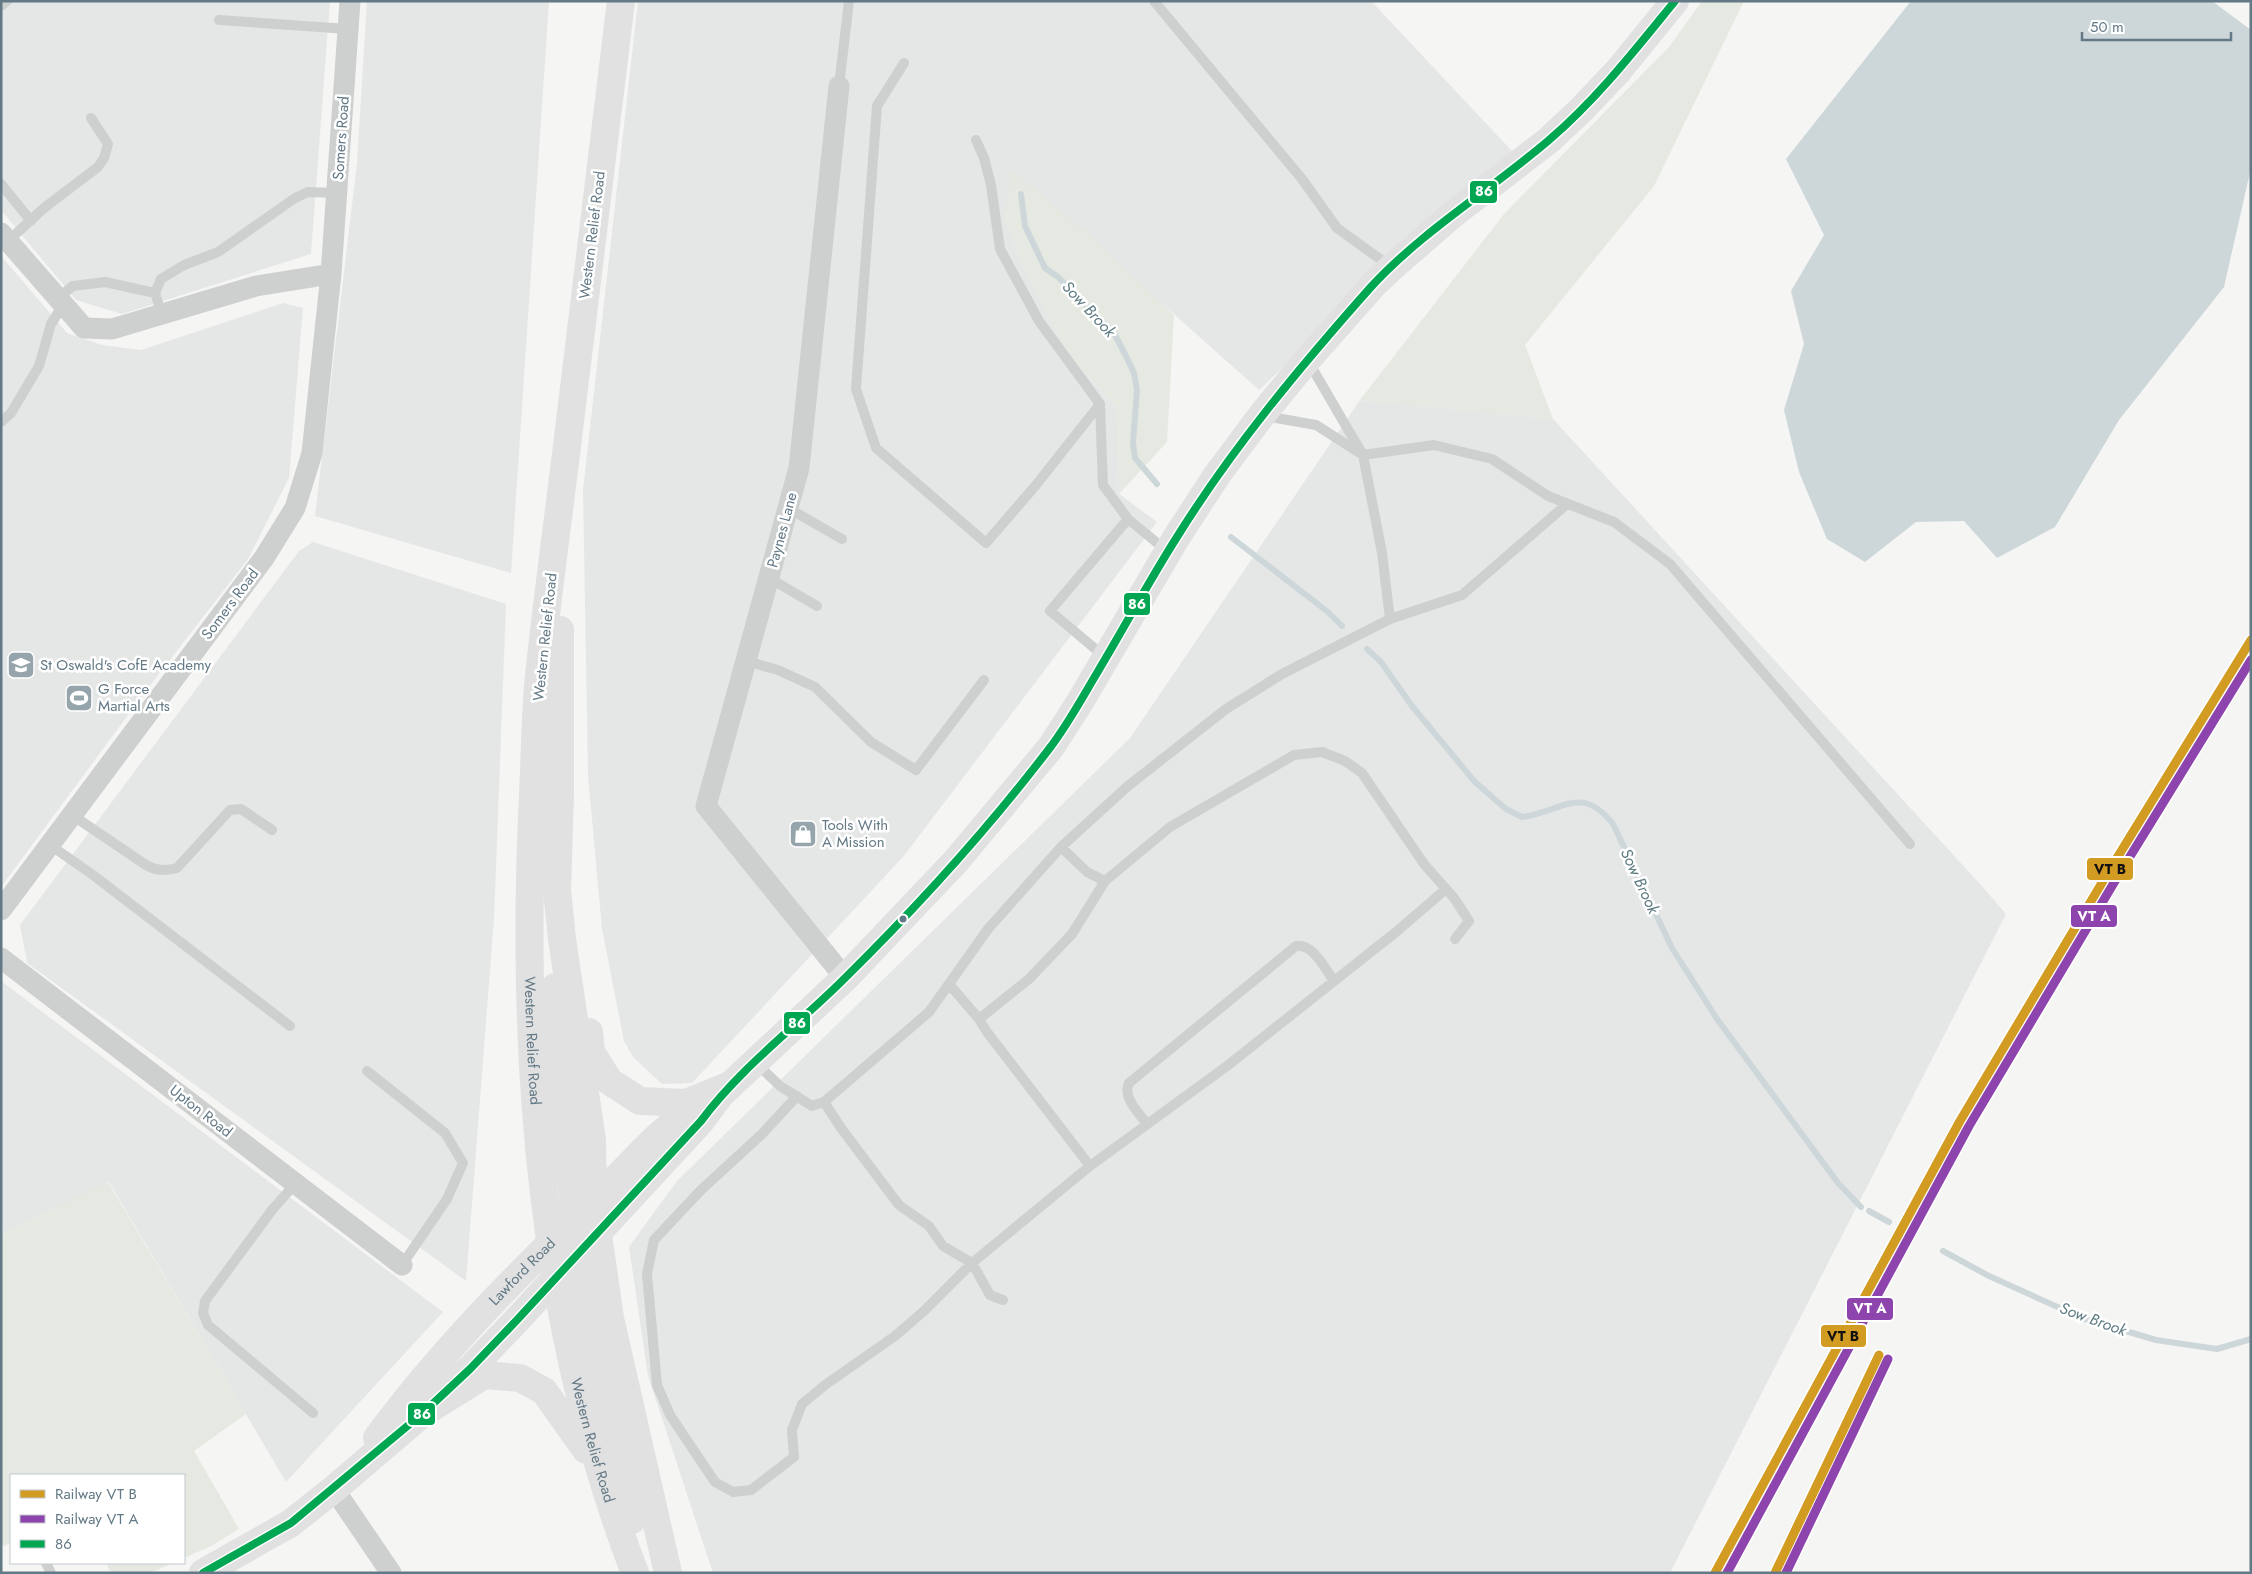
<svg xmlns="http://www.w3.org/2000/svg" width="2252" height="1574" viewBox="0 0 2252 1574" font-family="Jost,sans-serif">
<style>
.built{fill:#e5e7e6}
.green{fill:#e5e9e1}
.water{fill:#cdd7d9}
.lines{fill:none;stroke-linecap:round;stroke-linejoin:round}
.stream{stroke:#cdd7d9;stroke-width:6}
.service{stroke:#ced0d0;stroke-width:10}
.minor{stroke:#ced0d0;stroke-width:21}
.primary{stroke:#e1e1e2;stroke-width:28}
.trunk{stroke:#e1e1e2;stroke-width:28}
.bus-1-casing{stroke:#fff;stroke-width:11}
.bus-1{stroke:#00a651;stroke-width:8}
.rail-1-casing{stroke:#fff;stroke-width:12}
.rail-2-casing{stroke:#fff;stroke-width:12}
.rail-1{stroke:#d29b22;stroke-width:9}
.rail-2{stroke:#8e44ad;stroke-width:9}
.bus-dot{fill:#637986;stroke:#fff;stroke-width:2}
.labels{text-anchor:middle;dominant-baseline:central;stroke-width:5;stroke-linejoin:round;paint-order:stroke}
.street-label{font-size:15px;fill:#637986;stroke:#fff}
.poi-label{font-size:15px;fill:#637986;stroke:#fff;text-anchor:start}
.water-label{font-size:16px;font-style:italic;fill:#5f7b83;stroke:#fff}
.line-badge{stroke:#fff;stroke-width:2}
.badge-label{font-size:14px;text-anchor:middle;font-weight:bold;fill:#fff}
.pale-badge-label{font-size:14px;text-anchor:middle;font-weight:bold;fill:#111}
</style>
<rect width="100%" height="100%" fill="#f5f5f3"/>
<path class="built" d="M 1,1 L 330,1 L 311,254 L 122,314 L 76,300 L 1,210 Z
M 367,1 L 549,1 L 511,573 L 315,516 L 357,163 Z
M 638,1 L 1371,1 L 1512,151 L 1259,390 L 1012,170 L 1005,219 L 1027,274 L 1070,356 L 1118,408 L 1119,494 L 1157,522 L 903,857 L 692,1083 L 662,1084 L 633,1057 L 624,1041 L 602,929 L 588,775 L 583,490 Z
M 1,256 L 67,333 L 102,345 L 141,350 L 283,303 L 303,308 L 289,478 L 248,559 L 142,696 L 1,887 Z
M 1360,400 L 1553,419 L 1981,885 L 2006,914 L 1670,1573 L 713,1573 L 648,1376 L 629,1247 L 677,1181 L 1130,738 Z
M 313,542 L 506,604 L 494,919 L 466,1281 L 27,963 L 20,925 L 299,551 Z
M 1,981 L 443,1312 L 286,1482 L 109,1182 L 1,1235 Z"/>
<path class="green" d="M 1702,1 L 1744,1 L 1654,186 L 1525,345 L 1553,419 L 1360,400 L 1504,214 L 1669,47 Z
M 1011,169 L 1087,233 L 1174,315 L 1167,442 L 1119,494 L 1118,408 L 1070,356 L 1027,274 L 1005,219 Z
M 108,1182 L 246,1414 L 194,1451 L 239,1529 L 211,1546 L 184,1558 L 184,1475 L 11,1475 L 11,1543 L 1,1547 L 1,1235 Z
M 106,1563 L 173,1563 L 150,1573 L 111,1573 Z"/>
<path class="water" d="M 1911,1 L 2212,1 L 2251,30 L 2251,168 L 2224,287 L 2119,420 L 2055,527 L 1997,558 L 1964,521 L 1916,522 L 1865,562 L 1827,539 L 1799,472 L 1784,410 L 1804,344 L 1791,291 L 1824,235 L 1786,159 Z"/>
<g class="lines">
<path class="stream" d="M 1021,194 L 1025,226 L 1045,268 L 1058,277 L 1114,333 L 1126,356 L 1134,373 L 1137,390 L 1133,443 L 1135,458 L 1157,484
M 1231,537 L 1328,612 L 1342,626
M 1367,649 L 1381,662 L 1412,706 L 1475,782 L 1506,809 L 1522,817 C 1562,812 1581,783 1613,824 L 1672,948 L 1717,1019 L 1838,1183 L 1861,1207
M 1869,1211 L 1889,1222
M 1943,1251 L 1989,1276 L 2082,1318 L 2156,1340 L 2217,1349 L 2251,1339"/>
<path class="service" d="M 1154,1 L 1302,179 L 1337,228 L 1391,267
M 1,6 L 7,1
M 219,20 L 348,29
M 904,63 L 877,106 L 856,389 L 876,448 L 986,543 L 1036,485 L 1100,404
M 839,86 L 849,1
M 976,140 L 984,158 L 991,185 L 1000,249 L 1039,321 L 1100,404 L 1103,485 L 1128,519 L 1167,551
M 1,184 L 31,221
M 8,241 L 44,208 L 98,167 L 104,158 L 108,144 L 91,118
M 57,299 L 73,286 L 105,282 L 155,293
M 162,315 L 155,293 L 161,279 L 184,265 L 218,252 L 295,198 L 308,192 L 337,193
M 1265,416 L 1316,425 L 1363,455 L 1434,445 L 1492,459 L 1548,496 L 1614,522 L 1670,564 L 1910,844
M 1,422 L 11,413 L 39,366 L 51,324 L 63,305
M 788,508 L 842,539
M 769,578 L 817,606
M 1390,619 L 1462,595 L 1567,504
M 1105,657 L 1050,611 L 1128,519
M 746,661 L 778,670 L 815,687 L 871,742 L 916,770 L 984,680
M 72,815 L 146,865 C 157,871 165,871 177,868 L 230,810 L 241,809 L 272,830
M 50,845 L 93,875 L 290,1026
M 1061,847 L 1087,872 L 1105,881 L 1170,827 L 1294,755 L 1322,752 L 1345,761 L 1362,773 L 1424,864 L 1454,898 L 1469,921 L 1455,939
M 949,984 L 979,1019 L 987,1032 L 1090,1166
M 979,1019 L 1029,979 L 1072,934 L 1105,881
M 757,1064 L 780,1086 L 812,1106 L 824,1102 L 929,1012 L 988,929 L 1061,847 L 1128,786 L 1226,709 L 1282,674 L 1390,619 L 1382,553 L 1363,455 L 1308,361
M 367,1071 L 445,1133 L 463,1163 L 447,1199 L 402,1265
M 797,1096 L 762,1134 L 701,1190 L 654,1240 L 647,1274 L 657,1385 L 670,1415 L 715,1482 L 733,1492 L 751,1490 L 794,1457 L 792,1430 L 802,1404 L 825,1385 L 895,1336 L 924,1311 L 972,1263 L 1090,1166 L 1227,1066 L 1396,932 L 1446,889
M 824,1102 L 841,1128 L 899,1205 L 929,1226 L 943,1246 L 972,1263 L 990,1295 L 1003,1300
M 1147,1124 C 1138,1112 1122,1097 1129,1083 L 1296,946 C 1313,943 1325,969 1334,981
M 295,1184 L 272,1210 L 205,1301 L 203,1313 L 208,1325 L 313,1413
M 46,1563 L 51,1573"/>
<path class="minor" d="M 839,86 L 799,468 L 706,806 L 845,978
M 1,233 L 84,328 L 112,329 L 256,286 L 331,274
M 1,910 L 264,558 L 295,508 L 312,453 L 331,274 L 350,1
M 1,958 L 402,1265
M 334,1489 L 391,1573"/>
<g class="primary">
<path id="s1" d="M 377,1438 C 444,1347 525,1267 606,1189 C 630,1165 663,1126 693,1110"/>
<path d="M 203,1573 L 291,1523 L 334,1489 L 423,1413 L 470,1369 L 516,1321 L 701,1121 L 721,1094 L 845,978 L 956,861 L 1051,747 L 1080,702 L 1176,538 L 1217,475 L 1261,416 L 1307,360 L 1374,284 L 1391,268 L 1452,215 L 1549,140 L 1581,110 L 1618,71 L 1675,1"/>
</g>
<g class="trunk">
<path id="s2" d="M 621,1 C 604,141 587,281 570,421 C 560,506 548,591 539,675 C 535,715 535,755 533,795 C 520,1057 540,1326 635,1573"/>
<path d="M 560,630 L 560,793 L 557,890 L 562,939 L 592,1140 L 593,1201 L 610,1318 L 668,1573"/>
<path d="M 555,987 C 554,1032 557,1077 562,1121 C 566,1163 579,1206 572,1248"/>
<path d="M 589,1032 L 591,1052 L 609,1081 L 640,1101 L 686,1103 L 728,1086"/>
<path d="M 584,1226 L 582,1287 L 632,1520"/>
<path d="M 423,1413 L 484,1375 L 520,1378 L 544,1391 L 586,1450"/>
</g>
<g class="bus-1-casing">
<path id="bus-1" d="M 203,1573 L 291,1523 L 423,1413 L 470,1369 L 516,1321 L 701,1121 C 741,1067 797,1026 844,979 C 917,907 987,830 1049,749 C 1067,726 1082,698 1097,673 C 1124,628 1149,581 1177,537 C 1233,447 1300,367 1370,288 C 1422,231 1491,190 1549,140 C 1597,99 1635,50 1675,1"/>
</g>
<use href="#bus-1" class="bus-1"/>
<g class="rail-1-casing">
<path id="rail-1" d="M 1715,1573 L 1960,1121 L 2109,871 L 2251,640
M 1775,1573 L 1879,1355"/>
</g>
<g class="rail-2-casing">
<path id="rail-2" d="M 1727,1573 L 1969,1126 L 2118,876 L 2251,660
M 1786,1573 L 1888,1359"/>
</g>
<use href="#rail-1" class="rail-1"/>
<use href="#rail-2" class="rail-2"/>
</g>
<defs>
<g id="school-square" transform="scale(1.4375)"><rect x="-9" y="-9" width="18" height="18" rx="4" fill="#96a4ac" stroke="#fff"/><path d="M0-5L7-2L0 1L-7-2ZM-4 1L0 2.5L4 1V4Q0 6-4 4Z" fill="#fff"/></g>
<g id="stadium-square" transform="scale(1.4375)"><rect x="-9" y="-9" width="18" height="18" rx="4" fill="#96a4ac" stroke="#fff"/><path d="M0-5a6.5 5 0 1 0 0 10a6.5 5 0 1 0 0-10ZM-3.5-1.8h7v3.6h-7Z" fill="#fff"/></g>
<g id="shop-square" transform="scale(1.4375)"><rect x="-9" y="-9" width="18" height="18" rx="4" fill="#96a4ac" stroke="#fff"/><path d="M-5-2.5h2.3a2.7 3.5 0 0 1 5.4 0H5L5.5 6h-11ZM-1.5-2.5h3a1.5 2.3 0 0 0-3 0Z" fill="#fff"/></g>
</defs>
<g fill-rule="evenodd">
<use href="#school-square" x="21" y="665"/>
<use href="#stadium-square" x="79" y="698"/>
<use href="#shop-square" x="803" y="834"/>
</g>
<circle class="bus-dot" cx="903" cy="919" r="4.5"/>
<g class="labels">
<g class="street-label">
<text transform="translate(341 138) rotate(-86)">Somers Road</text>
<text transform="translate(592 235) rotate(-83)">Western Relief Road</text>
<text transform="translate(782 530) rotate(-75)">Paynes Lane</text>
<text transform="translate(230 604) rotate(-53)">Somers Road</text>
<text transform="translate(545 637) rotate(-84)">Western Relief Road</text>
<text stroke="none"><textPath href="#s2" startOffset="1045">Western Relief Road</textPath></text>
<text transform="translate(201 1111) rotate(38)">Upton Road</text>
<text stroke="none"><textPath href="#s1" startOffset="221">Lawford Road</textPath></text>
<text stroke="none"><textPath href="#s2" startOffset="1450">Western Relief Road</textPath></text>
</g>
<g class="poi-label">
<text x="40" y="665">St Oswald's CofE Academy</text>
<text x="98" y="689">G Force<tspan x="98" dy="17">Martial Arts</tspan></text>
<text x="822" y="825">Tools With<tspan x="822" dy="17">A Mission</tspan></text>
</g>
<g class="water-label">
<text transform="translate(1089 309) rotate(47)">Sow Brook</text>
<text transform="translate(1640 881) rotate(65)">Sow Brook</text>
<text transform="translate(2093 1319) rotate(20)">Sow Brook</text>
</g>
</g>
<g class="line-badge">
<rect x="1469" y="180" width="29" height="24" rx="5" fill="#00a651"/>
<rect x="1123" y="592" width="28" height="24" rx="5" fill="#00a651"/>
<rect x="2086" y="857" width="48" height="24" rx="5" fill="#d29b22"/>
<rect x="2070" y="904" width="48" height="24" rx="5" fill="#8e44ad"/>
<rect x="783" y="1011" width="28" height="24" rx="5" fill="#00a651"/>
<rect x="1846" y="1297" width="48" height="24" rx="5" fill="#8e44ad"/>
<rect x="1820" y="1324" width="47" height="24" rx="5" fill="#d29b22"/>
<rect x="407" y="1402" width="29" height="24" rx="5" fill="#00a651"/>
</g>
<g class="badge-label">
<text x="1484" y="196">86</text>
<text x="1137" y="609">86</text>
<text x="2094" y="921">VT A</text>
<text x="797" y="1028">86</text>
<text x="1870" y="1313">VT A</text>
<text x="422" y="1419">86</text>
</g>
<g class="pale-badge-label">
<text x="2110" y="874">VT B</text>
<text x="1843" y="1341">VT B</text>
</g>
<rect width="2252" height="1574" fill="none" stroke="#637986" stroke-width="5"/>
<rect x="10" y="1474" width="175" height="90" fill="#ffffff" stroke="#c1c9cf"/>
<rect x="20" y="1490" width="25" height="8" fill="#d29b22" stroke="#c1c9cf"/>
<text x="55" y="1499" font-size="15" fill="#637986">Railway VT B</text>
<rect x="20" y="1515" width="25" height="8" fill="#8e44ad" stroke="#c1c9cf"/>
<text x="55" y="1524" font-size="15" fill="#637986">Railway VT A</text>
<rect x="20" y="1540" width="25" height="8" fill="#00a651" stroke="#c1c9cf"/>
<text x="55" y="1549" font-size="15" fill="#637986">86</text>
<path d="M2082 32v8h149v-8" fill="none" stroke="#637986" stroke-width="2.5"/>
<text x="2090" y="32" font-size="15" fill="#637986" stroke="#ffffff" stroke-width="4" paint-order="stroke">50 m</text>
</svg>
